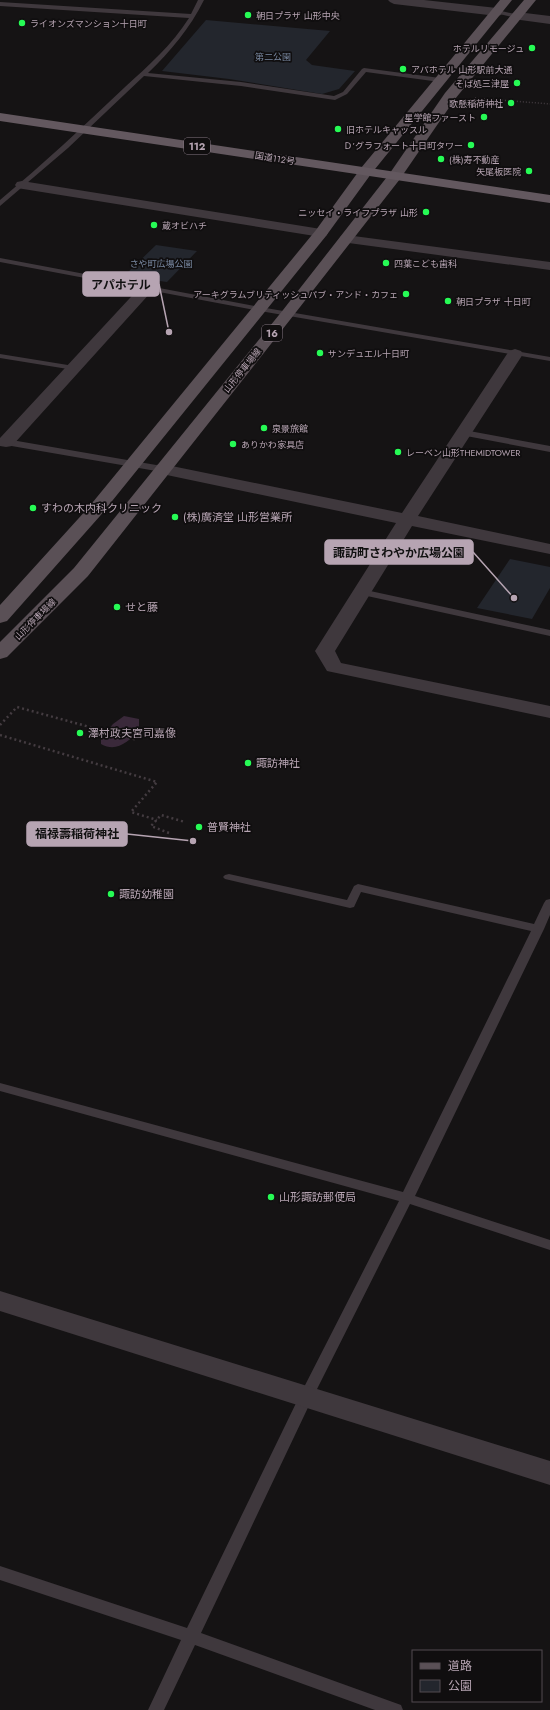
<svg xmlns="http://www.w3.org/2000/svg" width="550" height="1710" viewBox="0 0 550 1710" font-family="Jost,'Noto Sans JP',sans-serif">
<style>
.green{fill:#23262d}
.water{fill:#3a293a}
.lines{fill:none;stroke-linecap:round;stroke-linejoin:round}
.path-far1{stroke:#443c41;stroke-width:1.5;stroke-dasharray:1 2;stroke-linecap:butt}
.path{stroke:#443c41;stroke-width:2.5;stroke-dasharray:2 3;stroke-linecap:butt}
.service{fill:#3f383d;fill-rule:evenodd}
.minor{fill:#3f383d;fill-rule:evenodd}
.tertiary{fill:#3f383d;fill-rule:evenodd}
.primary{fill:#5a5056;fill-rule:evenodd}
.trunk{fill:#63585f;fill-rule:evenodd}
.poi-dot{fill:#26fb55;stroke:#100e0f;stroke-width:1.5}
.labels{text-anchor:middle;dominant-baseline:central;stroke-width:3.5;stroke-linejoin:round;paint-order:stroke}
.far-poi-label{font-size:9px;fill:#b6a4b2;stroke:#100e0f;text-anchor:start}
.far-park-label{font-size:9px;fill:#7a8aa3;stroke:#100e0f}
.far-street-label{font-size:9px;fill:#b6a4b2;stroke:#100e0f}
.shield{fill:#100e0f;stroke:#847781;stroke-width:1}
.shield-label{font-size:10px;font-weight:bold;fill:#b6a4b2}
.poi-label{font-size:11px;fill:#b6a4b2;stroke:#100e0f;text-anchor:start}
.leader{fill:none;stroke:#b6a4b2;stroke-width:1.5}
.callout-dot{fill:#b6a4b2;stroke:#100e0f;stroke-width:1.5}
.callout{fill:#b6a4b2;stroke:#b6a4b2;stroke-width:1.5}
.callout-label{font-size:12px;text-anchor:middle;font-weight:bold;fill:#111}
</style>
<rect width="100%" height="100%" fill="#151314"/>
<path class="green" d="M 206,20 L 330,31 L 306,60 L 312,65 L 355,71 L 339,89 L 322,94 L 229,79 L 162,71 Z
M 156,245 L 197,251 L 167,282 L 124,276 Z
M 510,559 L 550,567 L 550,588 L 532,619 L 477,608 Z"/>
<path class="water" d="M 124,716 L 139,719 L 139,731 C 128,741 117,753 101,744 L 101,738 L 113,724 Z"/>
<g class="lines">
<path class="path-far1" d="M 475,98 L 550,104"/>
<path class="path" d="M 0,725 L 17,707 L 137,740
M 0,735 L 157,782 L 131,812 L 157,820
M 169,833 L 151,826 L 161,815 L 185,822"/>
<path class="service" d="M 198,0 L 204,0 C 190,28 171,51 148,73 L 241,82 L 334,96 L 343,92 L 362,69 L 364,68 L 440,78 L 443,80 L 440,82 L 366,72 L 347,94 L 335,100 L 241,86 L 144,76 L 68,148 L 0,206 L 0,200 C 43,164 84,126 125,87 C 148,66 172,45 189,18 L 0,6 L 0,2 L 191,14 Z
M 497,10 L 519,15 L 520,16 L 517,18 L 495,13 L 494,12 Z
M 0,258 L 260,307 L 550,357 L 550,361 L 260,311 L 0,262 Z
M 0,354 L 74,366 L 78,368 L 74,370 L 0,358 Z
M 464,430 L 550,446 L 550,452 L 461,435 L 460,433 Z
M 0,438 L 162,466 L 166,469 L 162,472 L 0,444 Z
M 361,589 L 550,630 L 550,636 L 358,594 L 356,592 L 358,590 Z
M 229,874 L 347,900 L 354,886 L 358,884 L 534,924 L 544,903 L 546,900 L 550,899 L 550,915 L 544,929 L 415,1196 L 550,1240 L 550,1250 L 410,1204 L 313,1397 L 201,1633 L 401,1705 L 403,1710 L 375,1710 L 195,1645 L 164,1710 L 148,1710 L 181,1640 L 0,1580 L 0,1566 L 187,1628 L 299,1397 L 399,1201 L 0,1091 L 0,1083 L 403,1192 L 531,931 L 361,892 L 354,907 L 350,908 L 225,879 L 223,877 L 225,875 Z"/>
<path class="minor" d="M 388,0 L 424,0 L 497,8 L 501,9 L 503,12 L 501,15 L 497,16 L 394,4 L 390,2 Z
M 517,12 L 550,16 L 550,24 L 513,19 L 511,16 L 513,13 Z
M 22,181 L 321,229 L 326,230 L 328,233 L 326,236 L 321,237 L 17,188 L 15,185 L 17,182 Z
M 346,235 L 550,262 L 550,270 L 341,242 L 339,239 L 341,236 Z
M 147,283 L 152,285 L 155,288 L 152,291 L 12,446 L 6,447 L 0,446 L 0,438 L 142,285 Z
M 515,349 L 521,351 L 523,354 L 418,516 L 550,544 L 550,554 L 412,526 L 335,651 L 341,663 L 550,706 L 550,718 L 327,671 L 315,651 L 396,523 L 162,474 L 156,473 L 153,469 L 156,465 L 162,464 L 402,513 L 507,354 L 509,351 Z"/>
<path class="tertiary" d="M 0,1291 L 550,1461 L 550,1485 L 0,1311 Z"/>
<path class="primary" d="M 500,0 L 512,0 L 371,174 L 326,236 L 100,516 L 7,621 L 0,623 L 0,605 L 88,508 L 316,230 L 361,168 Z
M 524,0 L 536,0 L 455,99 L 400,179 L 293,316 L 88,576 L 7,657 L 0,659 L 0,642 L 74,568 L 283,310 L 390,173 L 445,93 Z"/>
<path class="trunk" d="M 0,113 L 550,195 L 550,203 L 0,121 Z"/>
</g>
<g class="poi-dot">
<circle cx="248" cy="15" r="4"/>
<circle cx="22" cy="23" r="4"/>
<circle cx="532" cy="48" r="4"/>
<circle cx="403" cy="69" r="4"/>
<circle cx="517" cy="83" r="4"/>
<circle cx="511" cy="103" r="4"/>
<circle cx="484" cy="117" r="4"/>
<circle cx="338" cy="129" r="4"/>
<circle cx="471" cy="145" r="4"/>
<circle cx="441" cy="159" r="4"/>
<circle cx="529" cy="171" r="4"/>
<circle cx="426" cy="212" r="4"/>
<circle cx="154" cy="225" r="4"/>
<circle cx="386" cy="263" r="4"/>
<circle cx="406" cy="294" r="4"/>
<circle cx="448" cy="301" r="4"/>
<circle cx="320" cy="353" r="4"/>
<circle cx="264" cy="428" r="4"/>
<circle cx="233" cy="444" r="4"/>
<circle cx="398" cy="452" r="4"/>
<circle cx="33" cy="508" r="4"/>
<circle cx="175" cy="517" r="4"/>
<circle cx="117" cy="607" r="4"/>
<circle cx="80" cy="733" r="4"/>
<circle cx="248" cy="763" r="4"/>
<circle cx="199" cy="827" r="4"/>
<circle cx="111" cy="894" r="4"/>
<circle cx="271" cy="1197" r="4"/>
</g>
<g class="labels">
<g class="far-poi-label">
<text x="256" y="15">朝日プラザ 山形中央</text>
<text x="30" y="23">ライオンズマンション十日町</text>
<text x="524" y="48" text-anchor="end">ホテルリモージュ</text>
<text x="411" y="69">アパホテル 山形駅前大通</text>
<text x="509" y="83" text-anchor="end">そば処三津屋</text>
<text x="503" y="103" text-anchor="end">歌懸稲荷神社</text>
<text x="476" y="117" text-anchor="end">星学館ファースト</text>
<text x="346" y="129">旧ホテルキャッスル</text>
<text x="463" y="145" text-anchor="end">Ｄ’グラフォート十日町タワー</text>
<text x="449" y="159">(株)寿不動産</text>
<text x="521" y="171" text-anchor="end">矢尾板医院</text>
<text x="418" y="212" text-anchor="end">ニッセイ・ライフプラザ 山形</text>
<text x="162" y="225">蔵オビハチ</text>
<text x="394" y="263">四葉こども歯科</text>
<text x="398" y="294" text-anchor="end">アーキグラムブリティッシュパブ・アンド・カフェ</text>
<text x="456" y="301">朝日プラザ 十日町</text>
<text x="328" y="353">サンデュエル十日町</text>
<text x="272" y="428">泉景旅館</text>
<text x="241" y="444">ありかわ家具店</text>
<text x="406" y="452">レーベン山形THEMIDTOWER</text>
</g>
<g class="far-park-label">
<text x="273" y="56">第二公園</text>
<text x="161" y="263">さや町広場公園</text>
</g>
<g class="far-street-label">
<text transform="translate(275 158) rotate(9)">国道112号</text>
<text transform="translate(242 370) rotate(-51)">山形停車場線</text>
<text transform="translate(35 619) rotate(-45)">山形停車場線</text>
</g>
<g class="shield">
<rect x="184" y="138" width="26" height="16" rx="3"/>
<rect x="262" y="325" width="20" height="16" rx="3"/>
</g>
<g class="shield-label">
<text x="197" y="146">112</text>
<text x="272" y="333">16</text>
</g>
<g class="poi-label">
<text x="41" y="508">すわの木内科クリニック</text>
<text x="183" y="517">(株)廣済堂 山形営業所</text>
<text x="125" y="607">せと藤</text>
<text x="88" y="733">澤村政夫宮司嘉像</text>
<text x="256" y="763">諏訪神社</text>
<text x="207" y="827">普賢神社</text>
<text x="119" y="894">諏訪幼稚園</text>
<text x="279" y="1197">山形諏訪郵便局</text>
</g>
</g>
<path class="leader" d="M169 332L159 284M514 598L473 552M193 841L127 834"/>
<g class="callout-dot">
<circle cx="169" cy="332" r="4"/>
<circle cx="514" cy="598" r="4"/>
<circle cx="193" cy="841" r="4"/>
</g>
<g class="callout">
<rect x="83" y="272" width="76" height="24" rx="4"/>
<rect x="325" y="540" width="148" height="24" rx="4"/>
<rect x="27" y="822" width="100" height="24" rx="4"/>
</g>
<g class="callout-label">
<text x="121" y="289">アパホテル</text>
<text x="399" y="557">諏訪町さわやか広場公園</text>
<text x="77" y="838">福禄壽稲荷神社</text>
</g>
<rect x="412" y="1650" width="130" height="52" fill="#100e0f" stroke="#524a50"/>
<rect x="420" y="1663" width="20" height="6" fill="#5a5056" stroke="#524a50"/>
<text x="448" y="1670" font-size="12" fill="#b6a4b2">道路</text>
<rect x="420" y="1680" width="20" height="12" fill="#23262d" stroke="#524a50"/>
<text x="448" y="1690" font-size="12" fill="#b6a4b2">公園</text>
</svg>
